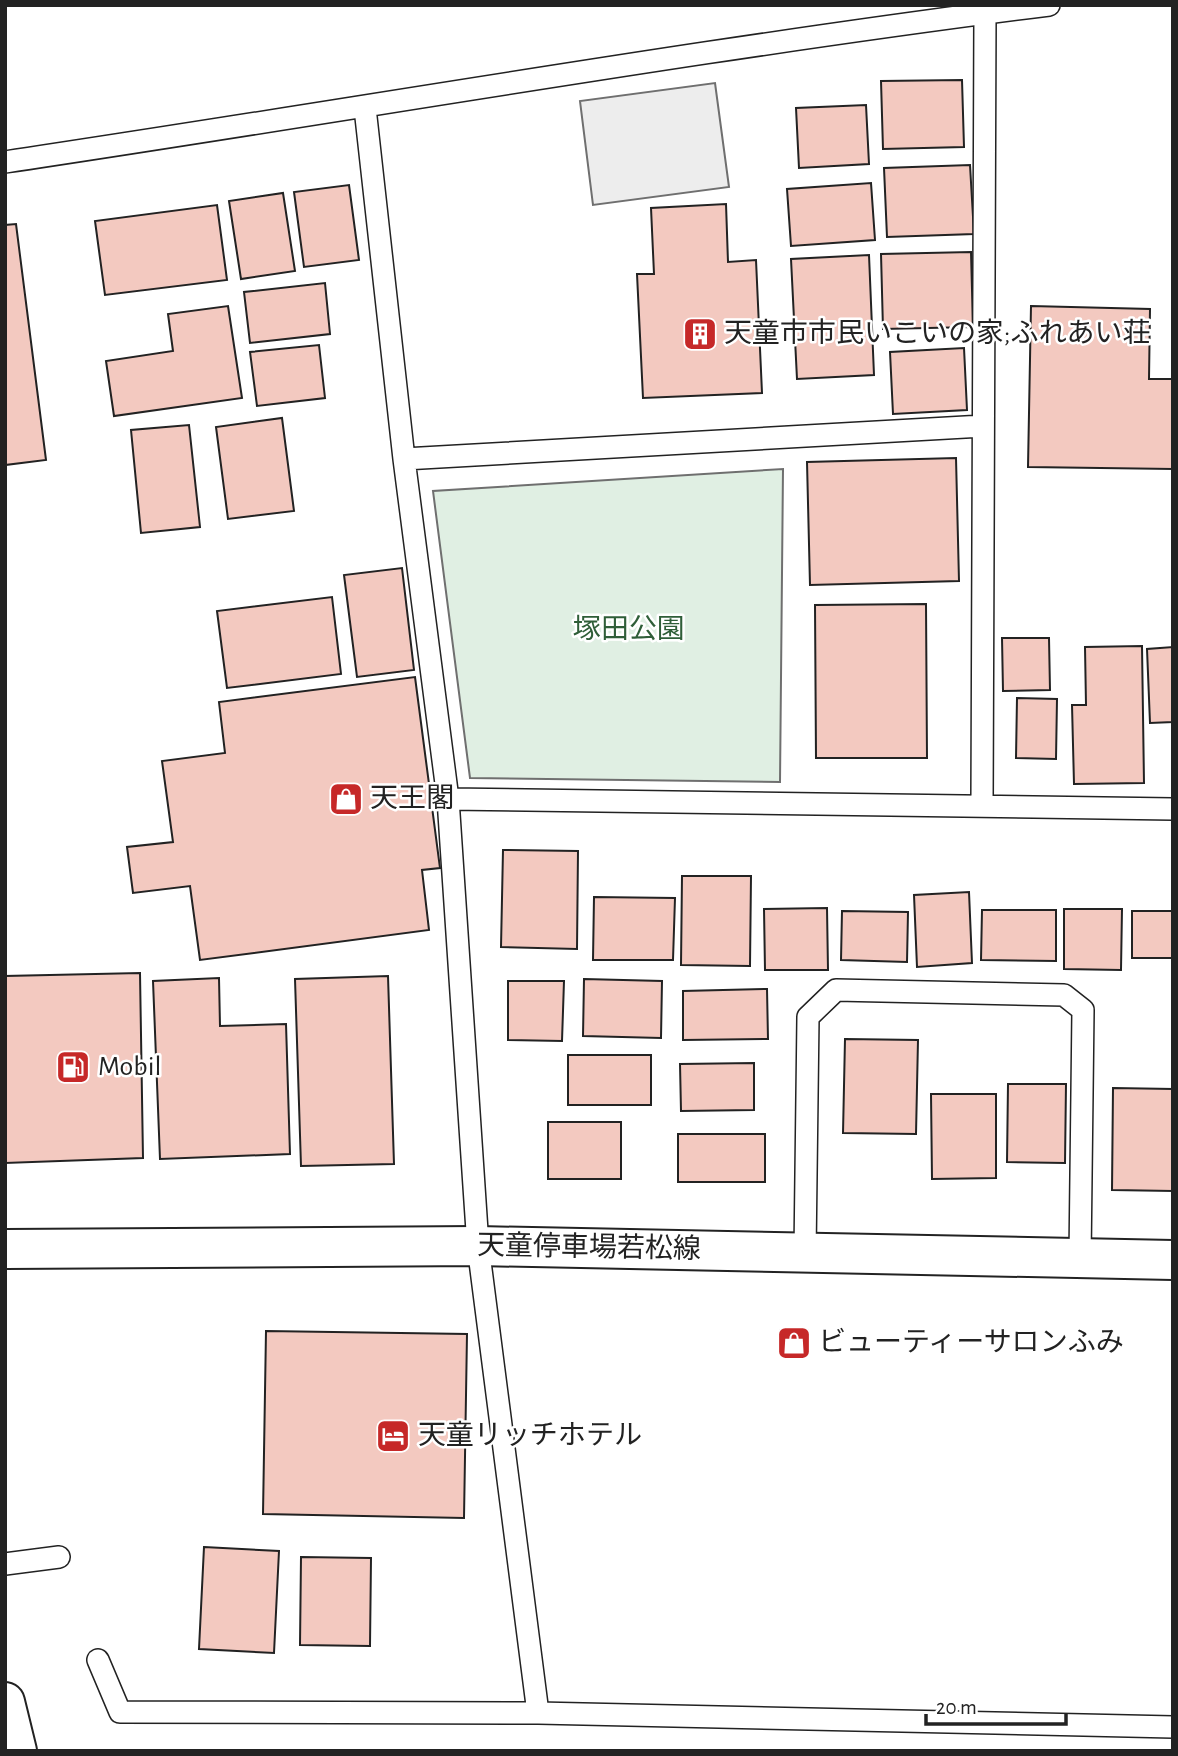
<svg xmlns="http://www.w3.org/2000/svg" width="1178" height="1756" viewBox="0 0 1178 1756" font-family="'Alegreya Sans','Noto Sans JP',sans-serif">
<style>
.green{fill:#e0efe3;stroke:#6f6f6f;stroke-width:2}
.parking{fill:#ededed;stroke:#6f6f6f;stroke-width:2}
.building{fill:#f3c9c0;stroke:#222;stroke-width:2}
.lines{fill:none;stroke-linecap:round;stroke-linejoin:round}
.lane-casing{stroke:#222;stroke-width:24}
.secondary-casing{stroke:#222;stroke-width:42}
.highway-casing{stroke:#222;stroke-width:42}
.lane{stroke:#fff;stroke-width:21}
.secondary{stroke:#fff;stroke-width:38}
.highway{stroke:#fff;stroke-width:38}
.labels{text-anchor:middle;dominant-baseline:central;stroke-width:5;stroke-linejoin:round;paint-order:stroke}
.poi-label{font-size:28px;fill:#222;stroke:#fff;text-anchor:start}
.park-label{font-size:28px;fill:#2f5e38;stroke:#fff}
.street-label{font-size:28px;fill:#222;stroke:#fff}
</style>
<rect width="100%" height="100%" fill="#fff"/>
<path class="green" d="M 783,469 L 780,782 L 470,778 L 433,491 Z"/>
<path class="parking" d="M 715,83 L 729,187 L 593,205 L 580,101 Z"/>
<path class="building" d="M 962,80 L 964,147 L 883,149 L 881,81 Z
M 866,105 L 869,164 L 799,168 L 796,108 Z
M 970,165 L 974,234 L 887,237 L 884,168 Z
M 871,183 L 875,240 L 791,246 L 787,189 Z
M 349,185 L 359,260 L 304,267 L 294,192 Z
M 283,193 L 295,271 L 241,279 L 229,201 Z
M 726,204 L 728,262 L 756,260 L 762,393 L 643,398 L 637,274 L 654,274 L 651,208 Z
M 217,205 L 227,280 L 105,295 L 95,221 Z
M 16,224 L 46,460 L 5,465 L 5,225 Z
M 971,252 L 973,327 L 883,329 L 881,254 Z
M 869,255 L 874,375 L 797,379 L 791,259 Z
M 325,283 L 330,334 L 250,343 L 244,292 Z
M 228,306 L 242,398 L 114,416 L 106,361 L 173,351 L 168,314 Z
M 1031,306 L 1150,309 L 1149,379 L 1173,379 L 1173,469 L 1028,467 Z
M 319,345 L 325,398 L 257,406 L 250,352 Z
M 964,348 L 967,410 L 893,414 L 890,352 Z
M 282,418 L 294,511 L 228,519 L 216,427 Z
M 189,425 L 200,527 L 141,533 L 131,430 Z
M 956,458 L 959,581 L 810,585 L 807,462 Z
M 402,568 L 414,670 L 357,677 L 344,575 Z
M 332,597 L 341,674 L 227,688 L 217,611 Z
M 926,604 L 927,758 L 816,758 L 815,605 Z
M 1002,638 L 1049,638 L 1050,690 L 1003,691 Z
M 1142,646 L 1144,783 L 1074,784 L 1072,705 L 1086,705 L 1085,647 Z
M 1173,647 L 1173,722 L 1150,723 L 1147,649 Z
M 415,677 L 440,868 L 422,870 L 429,930 L 200,960 L 190,886 L 133,893 L 127,847 L 173,842 L 162,761 L 225,753 L 219,702 Z
M 1017,698 L 1057,699 L 1056,759 L 1016,758 Z
M 503,850 L 578,851 L 577,949 L 501,947 Z
M 682,876 L 751,876 L 750,966 L 681,965 Z
M 969,892 L 972,963 L 917,967 L 914,895 Z
M 594,897 L 675,898 L 673,960 L 593,960 Z
M 827,908 L 828,970 L 765,970 L 764,909 Z
M 1064,909 L 1122,909 L 1121,970 L 1064,969 Z
M 982,910 L 1056,910 L 1056,961 L 981,960 Z
M 842,911 L 908,912 L 907,962 L 841,960 Z
M 1132,911 L 1173,911 L 1173,958 L 1132,958 Z
M 140,973 L 143,1158 L 5,1163 L 5,976 Z
M 388,976 L 394,1164 L 301,1166 L 295,979 Z
M 219,978 L 220,1026 L 286,1024 L 290,1154 L 160,1159 L 153,981 Z
M 584,979 L 662,981 L 661,1038 L 583,1036 Z
M 508,981 L 564,981 L 562,1041 L 508,1040 Z
M 767,989 L 768,1039 L 683,1040 L 683,991 Z
M 845,1039 L 918,1040 L 916,1134 L 843,1133 Z
M 568,1055 L 651,1055 L 651,1105 L 568,1105 Z
M 754,1063 L 754,1110 L 681,1111 L 680,1064 Z
M 1008,1084 L 1066,1084 L 1065,1163 L 1007,1162 Z
M 1113,1088 L 1173,1089 L 1173,1191 L 1112,1190 Z
M 931,1094 L 996,1094 L 996,1178 L 932,1179 Z
M 548,1122 L 621,1122 L 621,1179 L 548,1179 Z
M 678,1134 L 765,1134 L 765,1182 L 678,1182 Z
M 266,1331 L 467,1334 L 464,1518 L 263,1514 Z
M 204,1547 L 279,1551 L 274,1653 L 199,1649 Z
M 301,1557 L 371,1558 L 370,1646 L 300,1645 Z"/>
<g class="lines">
<g class="lane-casing">
<path id="lane" d="M 365,108 L 404,459 L 448,799 L 478,1246 L 538,1713
M 5,162 C 353,110 700,49 1049,5
M 404,459 L 983,426
M 448,799 L 1173,809
M 982,806 L 985,13
M 805,1253 L 808,1017 L 836,990 L 1064,995 L 1083,1010 L 1080,1259
M 5,1564 L 59,1557
M 98,1660 L 120,1712 L 538,1713 L 1173,1727"/>
</g>
<g class="secondary-casing">
<path id="secondary" d="M 5,1249 L 478,1246 L 1173,1260"/>
</g>
<g class="highway-casing">
<path id="highway" d="M 5,1702 L 17,1751"/>
</g>
<use href="#lane" class="lane"/>
<use href="#secondary" class="secondary"/>
<use href="#highway" class="highway"/>
</g>
<defs>
<g id="building-square" transform="scale(1.75)"><rect x="-9" y="-9" width="18" height="18" rx="4" fill="#c62828" stroke="#fff"/><path d="M-4-6H4V6H1V3H-1V6H-4ZM-2.5-4.3h1.7v1.8h-1.7ZM.8-4.3h1.7v1.8H.8ZM-2.5-1h1.7V.8h-1.7ZM.8-1h1.7V.8H.8Z" fill="#fff"/></g>
<g id="shop-square" transform="scale(1.75)"><rect x="-9" y="-9" width="18" height="18" rx="4" fill="#c62828" stroke="#fff"/><path d="M-5-2.5h2.3a2.7 3.5 0 0 1 5.4 0H5L5.5 6h-11ZM-1.5-2.5h3a1.5 2.3 0 0 0-3 0Z" fill="#fff"/></g>
<g id="fuel-square" transform="scale(1.75)"><rect x="-9" y="-9" width="18" height="18" rx="4" fill="#c62828" stroke="#fff"/><path d="M-5.5-6h7V0h2V4h1.3V-2.5L3-4.5l.8-.8L6-3V5H2.5V1h-1V6h-7ZM-4.2-4.7v3.2H.2V-4.7Z" fill="#fff"/></g>
<g id="hotel-square" transform="scale(1.75)"><rect x="-9" y="-9" width="18" height="18" rx="4" fill="#c62828" stroke="#fff"/><path d="M-6-4.5h1.5V1H6V5H4.5V3h-9V5H-6ZM-4 0a1.8 1.8 0 1 1 3.6 0ZM.5 0V-2.5h3Q6-2.5 6 0Z" fill="#fff"/></g>
</defs>
<g fill-rule="evenodd">
<use href="#building-square" x="700" y="334"/>
<use href="#shop-square" x="346" y="799"/>
<use href="#fuel-square" x="73" y="1067"/>
<use href="#shop-square" x="794" y="1343"/>
<use href="#hotel-square" x="393" y="1436"/>
</g>
<g class="labels">
<g class="poi-label">
<text x="724" y="334">天童市市民いこいの家;ふれあい荘</text>
<text x="370" y="799">天王閣</text>
<text x="98" y="1067">Mobil</text>
<text x="818" y="1343">ビューティーサロンふみ</text>
<text x="418" y="1436">天童リッチホテル</text>
</g>
<g class="park-label">
<text x="629" y="630">塚田公園</text>
</g>
<g class="street-label">
<text transform="translate(589 1248) rotate(1)">天童停車場若松線</text>
</g>
</g>
<rect width="1178" height="1756" fill="none" stroke="#222222" stroke-width="14"/>
<path d="M926 1714v10h140v-10" fill="none" stroke="#222222" stroke-width="3.5"/>
<text x="936" y="1714" font-size="21" fill="#222222" stroke="#ffffff" stroke-width="5" paint-order="stroke">20 m</text>
</svg>
